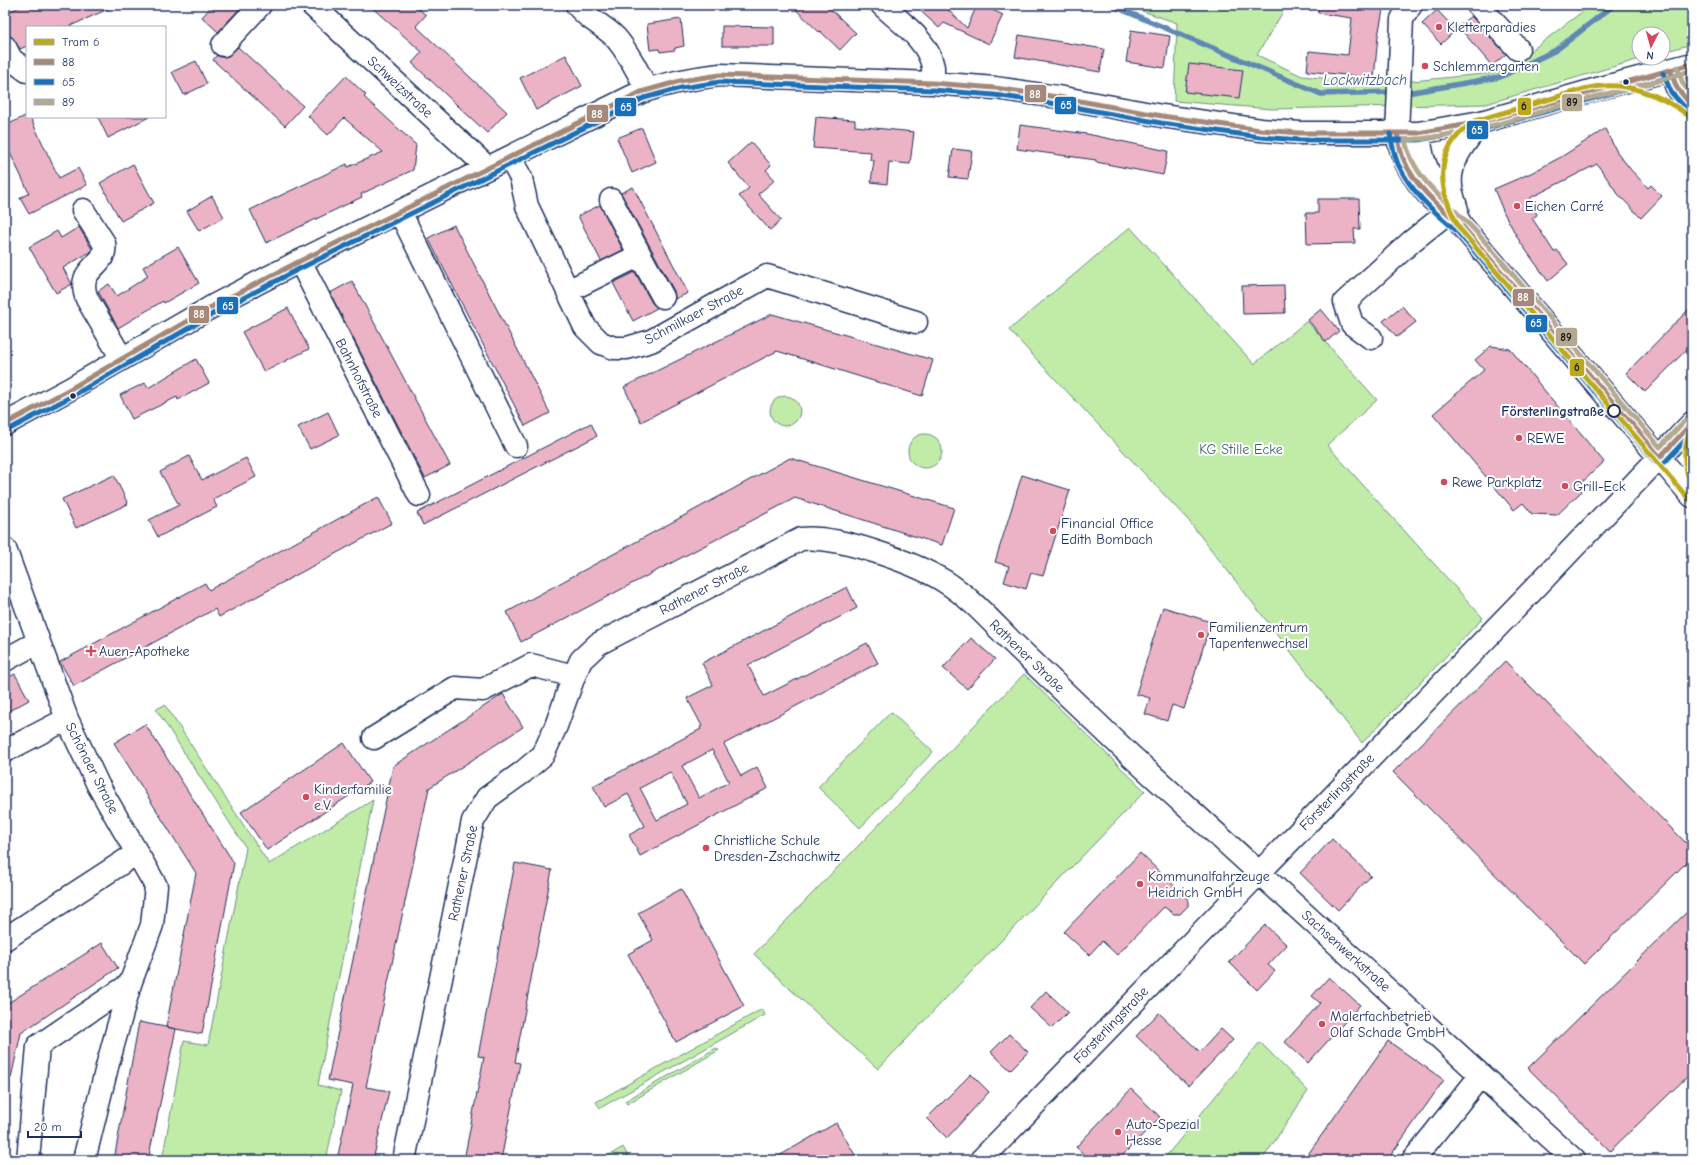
<svg xmlns="http://www.w3.org/2000/svg" width="1697" height="1165" viewBox="0 0 1697 1165" font-family="'Comic Neue',sans-serif">
<style>
.green{fill:#c1eca8;stroke:#6e8e83}
.lines{fill:none;stroke-linecap:round;stroke-linejoin:round}
.stream{stroke:#5f89b3;stroke-width:5.5}
.building{fill:#ecb3c6;stroke:#1b2f5e;fill-rule:evenodd}
.minor-casing{stroke:#1b2f5e;stroke-width:25}
.minor{stroke:#fff;stroke-width:22}
.bus-1-casing{stroke:#fff;stroke-width:8}
.bus-2-casing{stroke:#fff;stroke-width:8}
.bus-3-casing{stroke:#fff;stroke-width:8}
.bus-1{stroke:#a4897a;stroke-width:5}
.bus-2{stroke:#1a70b8;stroke-width:5}
.bus-3{stroke:#b4a891;stroke-width:5}
.tram-1-casing{stroke:#fff;stroke-width:8}
.tram-1{stroke:#bba91c;stroke-width:5}
.poi-dot{fill:#d1495b;stroke:#fff;stroke-width:1.5}
.bus-dot{fill:#1b2f5e;stroke:#fff;stroke-width:1.5}
.stop-dot{fill:#fff;stroke:#1b2f5e;stroke-width:2}
.labels{text-anchor:middle;dominant-baseline:central;stroke-width:4;stroke-linejoin:round;paint-order:stroke}
.poi-label{font-size:14px;fill:#1b2f5e;stroke:#fff;text-anchor:start}
.street-label{font-size:14px;fill:#1b2f5e;stroke:#fff}
.stop-label{font-size:14px;font-weight:bold;fill:#1b2f5e;stroke:#fff;text-anchor:end}
.park-label{font-size:14px;fill:#445e70;stroke:#fff}
.water-label{font-size:15px;font-style:italic;fill:#3d5c88;stroke:#fff}
.line-badge{stroke:#fff;stroke-width:1.5}
.badge-label{font-size:11px;text-anchor:middle;font-weight:bold;fill:#fff}
.pale-badge-label{font-size:11px;text-anchor:middle;font-weight:bold;fill:#111}
</style>
<rect width="100%" height="100%" fill="#fff"/>
<filter id="ink" filterUnits="userSpaceOnUse"><feTurbulence type="fractalNoise" baseFrequency=".025" numOctaves="2"/><feDisplacementMap in="SourceGraphic" scale="8" xChannelSelector="R" yChannelSelector="G"/><feConvolveMatrix kernelMatrix="1 2 1 2 8 2 1 2 1" color-interpolation-filters="sRGB"/></filter>
<g filter="url(#ink)">
<path class="green" d="M 1125,5 L 1287,5 L 1257,55 L 1302,76 L 1382,84 L 1503,72 L 1591,5 L 1692,5 L 1692,44 L 1663,52 L 1663,34 L 1639,34 L 1639,58 L 1643,58 L 1486,104 L 1272,109 L 1174,101 L 1177,23 Z
M 1130,227 L 1254,364 L 1307,321 L 1377,400 L 1327,445 L 1483,618 L 1362,743 L 1188,520 L 1009,330 Z
M770 411a15 15 0 1 1 30 0a15 15 0 1 1-30 0Z
M908 451a17 17 0 1 1 34 0a17 17 0 1 1-34 0Z
M 1024,674 L 1145,791 L 878,1069 L 790,989 L 754,954 Z
M 165,705 L 269,864 L 373,800 L 318,1085 L 341,1091 L 326,1160 L 162,1160 L 184,1041 L 208,1045 L 246,848 L 156,709 Z
M 891,712 L 933,752 L 860,828 L 818,787 Z
M 762,1009 L 765,1015 L 600,1108 L 596,1102 Z
M 1260,1042 L 1308,1091 L 1262,1160 L 1163,1160 Z
M 716,1048 L 719,1050 L 627,1104 L 625,1101 Z
M 623,1147 L 630,1160 L 601,1160 Z"/>
<g class="lines">
<path class="stream" d="M 1111,5 L 1321,94 L 1395,92
M 1403,92 L 1413,92 L 1500,77 L 1556,50 L 1614,5"/>
</g>
<path class="building" d="M 23,5 L 117,5 L 68,27 L 27,27 L 27,46 L 20,49 L 12,37 L 5,35 L 5,14 Z
M 213,5 L 243,5 L 218,32 L 202,17 Z
M 369,5 L 414,5 L 426,15 L 416,26 L 507,112 L 487,133 L 412,63 L 422,52 Z
M 791,5 L 826,5 L 856,33 L 840,50 L 820,31 L 819,32 Z
M 914,5 L 943,5 L 967,28 L 977,5 L 982,5 L 1003,15 L 989,44 L 944,23 L 939,28 Z
M 1318,5 L 1384,5 L 1378,36 L 1374,78 L 1307,71 L 1309,51 L 1348,55 L 1352,18 L 1318,13 Z
M 1437,10 L 1456,30 L 1441,44 L 1422,24 Z
M 1471,16 L 1506,54 L 1492,66 L 1458,26 Z
M 681,19 L 684,46 L 675,48 L 675,50 L 660,52 L 659,49 L 650,50 L 647,24 Z
M 722,26 L 774,27 L 774,46 L 722,46 Z
M 1131,30 L 1170,36 L 1165,68 L 1126,62 Z
M 1019,35 L 1104,49 L 1100,72 L 1015,57 Z
M 238,47 L 303,106 L 285,126 L 213,60 L 217,55 L 221,57 L 227,57 Z
M 566,55 L 582,86 L 536,110 L 520,78 Z
M 196,61 L 207,84 L 184,95 L 172,72 Z
M 1189,64 L 1243,70 L 1239,98 L 1185,92 Z
M 346,76 L 366,95 L 364,97 L 416,145 L 413,170 L 361,194 L 362,197 L 266,243 L 250,210 L 347,164 L 348,167 L 383,152 L 344,118 L 328,135 L 308,116 Z
M 27,115 L 27,117 L 30,117 L 59,178 L 78,168 L 87,185 L 29,214 L 20,198 L 29,193 L 5,142 L 5,126 Z
M 98,117 L 149,117 L 108,138 Z
M 816,117 L 855,120 L 855,126 L 914,132 L 910,164 L 889,162 L 887,184 L 871,182 L 874,160 L 870,160 L 871,152 L 813,148 Z
M 1020,125 L 1087,134 L 1168,151 L 1163,175 L 1096,162 L 1096,160 L 1017,149 Z
M 642,128 L 656,162 L 632,173 L 617,138 Z
M 1605,129 L 1617,152 L 1631,170 L 1648,188 L 1651,185 L 1662,196 L 1641,218 L 1618,194 L 1597,164 L 1530,198 L 1537,215 L 1532,218 L 1554,252 L 1557,250 L 1568,264 L 1548,281 L 1520,242 L 1504,213 L 1494,189 L 1531,173 L 1561,157 Z
M 751,142 L 771,165 L 766,170 L 775,180 L 758,194 L 781,220 L 770,230 L 739,196 L 749,188 L 728,163 Z
M 953,149 L 972,151 L 968,179 L 949,177 Z
M 133,164 L 154,203 L 121,221 L 100,183 Z
M 633,187 L 688,293 L 675,299 L 674,291 L 621,193 Z
M 212,196 L 224,217 L 199,231 L 187,211 Z
M 1318,199 L 1359,199 L 1360,229 L 1354,229 L 1355,243 L 1307,244 L 1306,213 L 1318,213 Z
M 600,205 L 623,250 L 601,261 L 578,216 Z
M 454,225 L 550,413 L 525,426 L 428,238 Z
M 79,227 L 92,249 L 90,252 L 63,268 L 72,284 L 56,293 L 29,247 L 57,231 L 61,238 Z
M 178,247 L 199,283 L 164,303 L 163,301 L 118,328 L 98,291 L 109,284 L 117,296 L 148,276 L 143,267 Z
M 635,272 L 652,303 L 657,308 L 633,321 L 613,283 Z
M 352,281 L 450,465 L 425,478 L 330,293 Z
M 1284,285 L 1285,313 L 1243,314 L 1242,286 Z
M 1402,306 L 1416,322 L 1397,337 L 1383,321 Z
M 1692,306 L 1692,344 L 1645,392 L 1626,373 Z
M 288,308 L 309,349 L 264,372 L 242,332 Z
M 1321,309 L 1339,331 L 1326,342 L 1308,320 Z
M 772,314 L 933,360 L 922,396 L 777,351 L 641,422 L 624,387 Z
M 1491,346 L 1510,349 L 1604,462 L 1578,486 L 1582,491 L 1557,515 L 1532,514 L 1523,503 L 1514,510 L 1433,414 L 1484,370 L 1475,360 Z
M 196,359 L 209,383 L 178,400 L 177,397 L 132,419 L 120,395 L 145,383 L 148,388 Z
M 328,412 L 339,435 L 310,449 L 298,427 Z
M 591,423 L 597,436 L 423,525 L 417,513 Z
M 189,456 L 202,480 L 246,458 L 256,477 L 213,499 L 217,507 L 158,537 L 149,520 L 179,505 L 160,472 Z
M 790,458 L 954,508 L 942,545 L 795,498 L 521,642 L 507,612 Z
M 114,475 L 128,504 L 76,528 L 62,499 Z
M 1022,475 L 1070,490 L 1043,576 L 1031,573 L 1026,589 L 1004,582 L 1009,566 L 995,562 Z
M 378,497 L 392,523 L 219,617 L 215,609 L 74,686 L 60,662 L 205,583 L 209,590 Z
M 847,587 L 857,608 L 748,665 L 764,696 L 867,643 L 878,663 L 724,744 L 741,776 L 757,767 L 768,788 L 640,856 L 629,835 L 645,826 L 628,794 L 604,807 L 593,786 L 701,729 L 700,727 L 702,726 L 687,698 L 713,685 L 702,663 ZM 712,750 L 729,782 L 699,798 L 682,766 ZM 670,772 L 687,804 L 657,820 L 640,788 Z
M 1163,607 L 1211,622 L 1184,709 L 1172,705 L 1167,721 L 1145,714 L 1150,698 L 1136,694 Z
M 971,638 L 995,659 L 967,689 L 943,668 Z
M 1505,661 L 1692,849 L 1692,857 L 1584,964 L 1393,772 Z
M 15,674 L 29,700 L 5,713 L 5,679 Z
M 503,694 L 523,727 L 429,788 L 366,1087 L 389,1091 L 373,1160 L 337,1160 L 353,1085 L 328,1080 L 393,766 Z
M 145,724 L 234,863 L 202,1034 L 166,1027 L 196,873 L 114,743 Z
M 344,743 L 370,782 L 267,850 L 241,812 Z
M 1332,839 L 1371,876 L 1338,910 L 1300,873 Z
M 1140,853 L 1184,895 L 1188,900 L 1188,906 L 1180,914 L 1174,914 L 1164,907 L 1117,955 L 1102,941 L 1089,955 L 1064,932 Z
M 515,863 L 552,870 L 515,1062 L 520,1063 L 501,1160 L 464,1160 L 484,1057 L 478,1056 Z
M 681,889 L 744,1006 L 676,1042 L 628,954 L 653,940 L 638,913 Z
M 1692,907 L 1692,1072 L 1610,1151 L 1528,1068 Z
M 1265,925 L 1287,945 L 1268,965 L 1275,971 L 1257,990 L 1229,962 Z
M 102,943 L 118,968 L 21,1033 L 11,1078 L 5,1077 L 5,1005 Z
M 1329,977 L 1360,1005 L 1308,1063 L 1285,1042 L 1320,1003 L 1312,996 Z
M 1046,991 L 1068,1012 L 1052,1028 L 1030,1008 Z
M 1159,1013 L 1200,1052 L 1221,1029 L 1233,1040 L 1189,1086 L 1136,1036 Z
M 139,1022 L 176,1029 L 148,1160 L 114,1160 Z
M 1009,1034 L 1028,1052 L 1010,1070 L 991,1052 Z
M 1388,1041 L 1444,1080 L 1396,1148 L 1387,1160 L 1304,1160 Z
M 971,1074 L 989,1092 L 947,1138 L 927,1118 Z
M 1131,1089 L 1160,1117 L 1118,1160 L 1090,1160 L 1076,1147 Z
M 836,1123 L 858,1160 L 772,1160 Z"/>
<g class="lines">
<g class="minor-casing">
<path id="minor" d="M 312,5 L 488,168
M 577,5 C 587,19 603,25 615,37 C 626,49 640,75 647,90
M 882,5 C 900,22 928,40 933,67 C 933,72 933,78 933,83
M 1411,5 L 1402,19 L 1397,133 C 1402,161 1412,177 1432,199
M 1478,5 L 1518,49
M 223,45 L 260,5
M 5,47 L 11,59 L 27,71
M 1670,70 L 1677,88 L 1692,106
M 1418,133 L 1423,158 L 1429,174 L 1462,226 L 1692,496
M 510,158 L 521,178 L 527,206 L 585,327 L 601,343 L 614,348 L 627,348 L 651,341 L 767,276 L 916,322
M 83,210 L 104,243 C 109,268 74,266 87,299 L 122,359
M 1457,210 C 1455,202 1451,193 1451,186 C 1448,161 1467,140 1481,122
M 400,212 L 516,446
M 640,255 L 663,297
M 300,261 L 419,495
M 568,291 L 640,255 L 611,200
M 1371,338 L 1352,324 L 1345,302 L 1412,241 L 1446,214
M 5,424 L 70,389 L 215,305 L 300,261 L 641,92 C 667,83 692,78 720,75 L 933,83 L 995,88 L 1058,97 L 1162,116 L 1261,130 L 1300,133 L 1418,133 L 1481,122 L 1597,89 L 1692,64
M 5,549 L 67,719 L 98,785 L 156,886 L 152,925 L 130,984 L 108,1063 L 84,1160
M 5,660 L 38,642
M 374,738 L 455,688 L 483,690 L 531,665 L 574,676
M 5,751 L 67,719
M 5,939 L 137,853
M 28,1160 L 38,1046 L 130,984
M 404,1160 L 473,821 L 487,798 L 523,772 L 543,755 L 556,726 L 574,676 L 581,660 L 598,644 L 801,539 C 837,535 913,562 944,581 C 970,597 991,621 1012,642 C 1051,679 1090,717 1129,754 C 1277,890 1426,1024 1574,1160
M 981,1160 L 1533,590 L 1692,423
M 1413,1160 L 1481,1075"/>
</g>
<use href="#minor" class="minor"/>
<g class="bus-1-casing">
<path id="bus-1" d="M 1670,70 L 1677,88 L 1692,106
M 1397,133 C 1399,142 1400,152 1404,160 C 1415,187 1441,208 1462,226 L 1660,457
M 5,424 L 70,389 L 215,305 L 300,261 L 641,92 L 680,81 L 720,75 L 933,83 L 995,88 L 1058,97 L 1162,116 L 1261,130 L 1300,133 L 1418,133 L 1481,122 L 1692,64
M 1660,457 L 1692,423"/>
</g>
<g class="bus-2-casing">
<path id="bus-2" d="M 1663,73 L 1671,92 L 1687,110
M 1390,134 C 1392,144 1394,155 1398,164 C 1410,191 1435,213 1457,231 L 1655,462
M 8,430 L 74,395 L 218,311 L 303,267 L 644,98 L 681,88 L 720,82 L 933,90 L 994,95 L 1057,104 L 1161,123 L 1260,137 L 1300,140 L 1418,140 L 1483,129 L 1692,71
M 1665,462 L 1692,433"/>
</g>
<g class="bus-3-casing">
<path id="bus-3" d="M 1677,67 L 1683,84 L 1692,95
M 1687,418 L 1660,447 C 1600,377 1540,306 1480,236 C 1453,205 1414,183 1405,140 C 1464,137 1518,118 1574,102 C 1613,92 1653,83 1692,71"/>
</g>
<use href="#bus-1" class="bus-1"/>
<use href="#bus-2" class="bus-2"/>
<use href="#bus-3" class="bus-3"/>
<g class="tram-1-casing">
<path id="tram-1" d="M 1692,118 C 1661,94 1623,79 1584,89 L 1475,121 C 1432,149 1437,189 1460,229 L 1692,503
M 1692,427 C 1683,447 1682,465 1692,485"/>
</g>
<use href="#tram-1" class="tram-1"/>
</g>
</g>
<g class="poi-dot">
<circle cx="1439" cy="27" r="4"/>
<circle cx="1425" cy="66" r="4"/>
<circle cx="1517" cy="206" r="4"/>
<circle cx="1519" cy="438" r="4"/>
<circle cx="1444" cy="482" r="4"/>
<circle cx="1565" cy="486" r="4"/>
<circle cx="1053" cy="531" r="4"/>
<circle cx="1201" cy="635" r="4"/>
<path d="M89 645h4v4h4v4h-4v4h-4v-4h-4v-4h4z"/>
<circle cx="306" cy="797" r="4"/>
<circle cx="706" cy="848" r="4"/>
<circle cx="1140" cy="884" r="4"/>
<circle cx="1322" cy="1024" r="4"/>
<circle cx="1118" cy="1132" r="4"/>
</g>
<g class="bus-dot">
<circle cx="1626" cy="82" r="3.5"/>
<circle cx="73" cy="396" r="3.5"/>
</g>
<circle class="stop-dot" cx="1614" cy="411" r="6"/>
<g class="labels">
<g class="poi-label">
<text x="1447" y="27">Kletterparadies</text>
<text x="1433" y="66">Schlemmergarten</text>
<text x="1525" y="206">Eichen Carré</text>
<text x="1527" y="438">REWE</text>
<text x="1452" y="482">Rewe Parkplatz</text>
<text x="1573" y="486">Grill-Eck</text>
<text x="1061" y="523">Financial Office<tspan x="1061" dy="16">Edith Bombach</tspan></text>
<text x="1209" y="627">Familienzentrum<tspan x="1209" dy="16">Tapentenwechsel</tspan></text>
<text x="99" y="651">Auen-Apotheke</text>
<text x="314" y="789">Kinderfamilie<tspan x="314" dy="16">e.V.</tspan></text>
<text x="714" y="840">Christliche Schule<tspan x="714" dy="16">Dresden-Zschachwitz</tspan></text>
<text x="1148" y="876">Kommunalfahrzeuge<tspan x="1148" dy="16">Heidrich GmbH</tspan></text>
<text x="1330" y="1016">Malerfachbetrieb<tspan x="1330" dy="16">Olaf Schade GmbH</tspan></text>
<text x="1126" y="1124">Auto-Spezial<tspan x="1126" dy="16">Hesse</tspan></text>
</g>
<g class="street-label">
<text transform="translate(400 87) rotate(43)">Schweizstraße</text>
<text transform="translate(694 315) rotate(-28)">Schmilkaer Straße</text>
<text transform="translate(359 378) rotate(63)">Bahnhofstraße</text>
<text transform="translate(704 589) rotate(-27)">Rathener Straße</text>
<text transform="translate(1027 656) rotate(44)">Rathener Straße</text>
<text transform="translate(92 768) rotate(63)">Schönaer Straße</text>
<text transform="translate(1337 792) rotate(-46)">Försterlingstraße</text>
<text transform="translate(463 873) rotate(-78)">Rathener Straße</text>
<text transform="translate(1346 951) rotate(42)">Sachsenwerkstraße</text>
<text transform="translate(1111 1025) rotate(-46)">Försterlingstraße</text>
</g>
<g class="stop-label">
<text x="1604" y="411">Försterlingstraße</text>
</g>
<g class="park-label">
<text x="1241" y="449">KG Stille Ecke</text>
</g>
<g class="water-label">
<text x="1365" y="80">Lockwitzbach</text>
</g>
</g>
<g class="line-badge">
<rect x="1024" y="84" width="23" height="19" rx="4" fill="#a4897a"/>
<rect x="1561" y="93" width="22" height="19" rx="4" fill="#b4a891"/>
<rect x="1054" y="96" width="23" height="19" rx="4" fill="#1a70b8"/>
<rect x="1517" y="97" width="15" height="19" rx="4" fill="#bba91c"/>
<rect x="614" y="97" width="23" height="20" rx="4" fill="#1a70b8"/>
<rect x="586" y="104" width="23" height="19" rx="4" fill="#a4897a"/>
<rect x="1466" y="120" width="23" height="20" rx="4" fill="#1a70b8"/>
<rect x="1512" y="288" width="23" height="19" rx="4" fill="#a4897a"/>
<rect x="216" y="296" width="23" height="19" rx="4" fill="#1a70b8"/>
<rect x="188" y="305" width="22" height="19" rx="4" fill="#a4897a"/>
<rect x="1525" y="314" width="23" height="19" rx="4" fill="#1a70b8"/>
<rect x="1555" y="327" width="23" height="20" rx="4" fill="#b4a891"/>
<rect x="1569" y="358" width="16" height="19" rx="4" fill="#bba91c"/>
</g>
<g class="badge-label">
<text x="1035" y="98">88</text>
<text x="1066" y="109">65</text>
<text x="626" y="111">65</text>
<text x="597" y="118">88</text>
<text x="1477" y="134">65</text>
<text x="1523" y="301">88</text>
<text x="228" y="310">65</text>
<text x="199" y="318">88</text>
<text x="1536" y="327">65</text>
</g>
<g class="pale-badge-label">
<text x="1572" y="106">89</text>
<text x="1524" y="110">6</text>
<text x="1566" y="341">89</text>
<text x="1577" y="371">6</text>
</g>
<rect width="1697" height="1165" fill="none" stroke="#fff" stroke-width="20"/>
<rect x="10" y="10" width="1677" height="1145" fill="none" stroke="#1b2f5e" stroke-width="1.5" filter="url(#ink)"/>
<rect x="26" y="26" width="140" height="92" fill="#ffffff" stroke="#a4acbf"/>
<rect x="34" y="39" width="20" height="6" fill="#bba91c" stroke="#a4acbf"/>
<text x="62" y="46" font-size="12" fill="#1b2f5e">Tram 6</text>
<rect x="34" y="59" width="20" height="6" fill="#a4897a" stroke="#a4acbf"/>
<text x="62" y="66" font-size="12" fill="#1b2f5e">88</text>
<rect x="34" y="79" width="20" height="6" fill="#1a70b8" stroke="#a4acbf"/>
<text x="62" y="86" font-size="12" fill="#1b2f5e">65</text>
<rect x="34" y="99" width="20" height="6" fill="#b4a891" stroke="#a4acbf"/>
<text x="62" y="106" font-size="12" fill="#1b2f5e">89</text>
<g transform="translate(1651 46) rotate(186)"><circle r="19" fill="#ffffff" stroke="#a4acbf"/>
<path d="M0-3L7 15L0 10L-7 15Z" fill="#d1495b"/>
<text y="-6" font-size="11" font-weight="bold" text-anchor="middle" fill="#1b2f5e">N</text>
</g>
<path d="M28 1131v6h53v-6" fill="none" stroke="#1b2f5e" stroke-width="2"/>
<text x="34" y="1131" font-size="12" fill="#1b2f5e" stroke="#ffffff" stroke-width="3" paint-order="stroke">20 m</text>
</svg>
